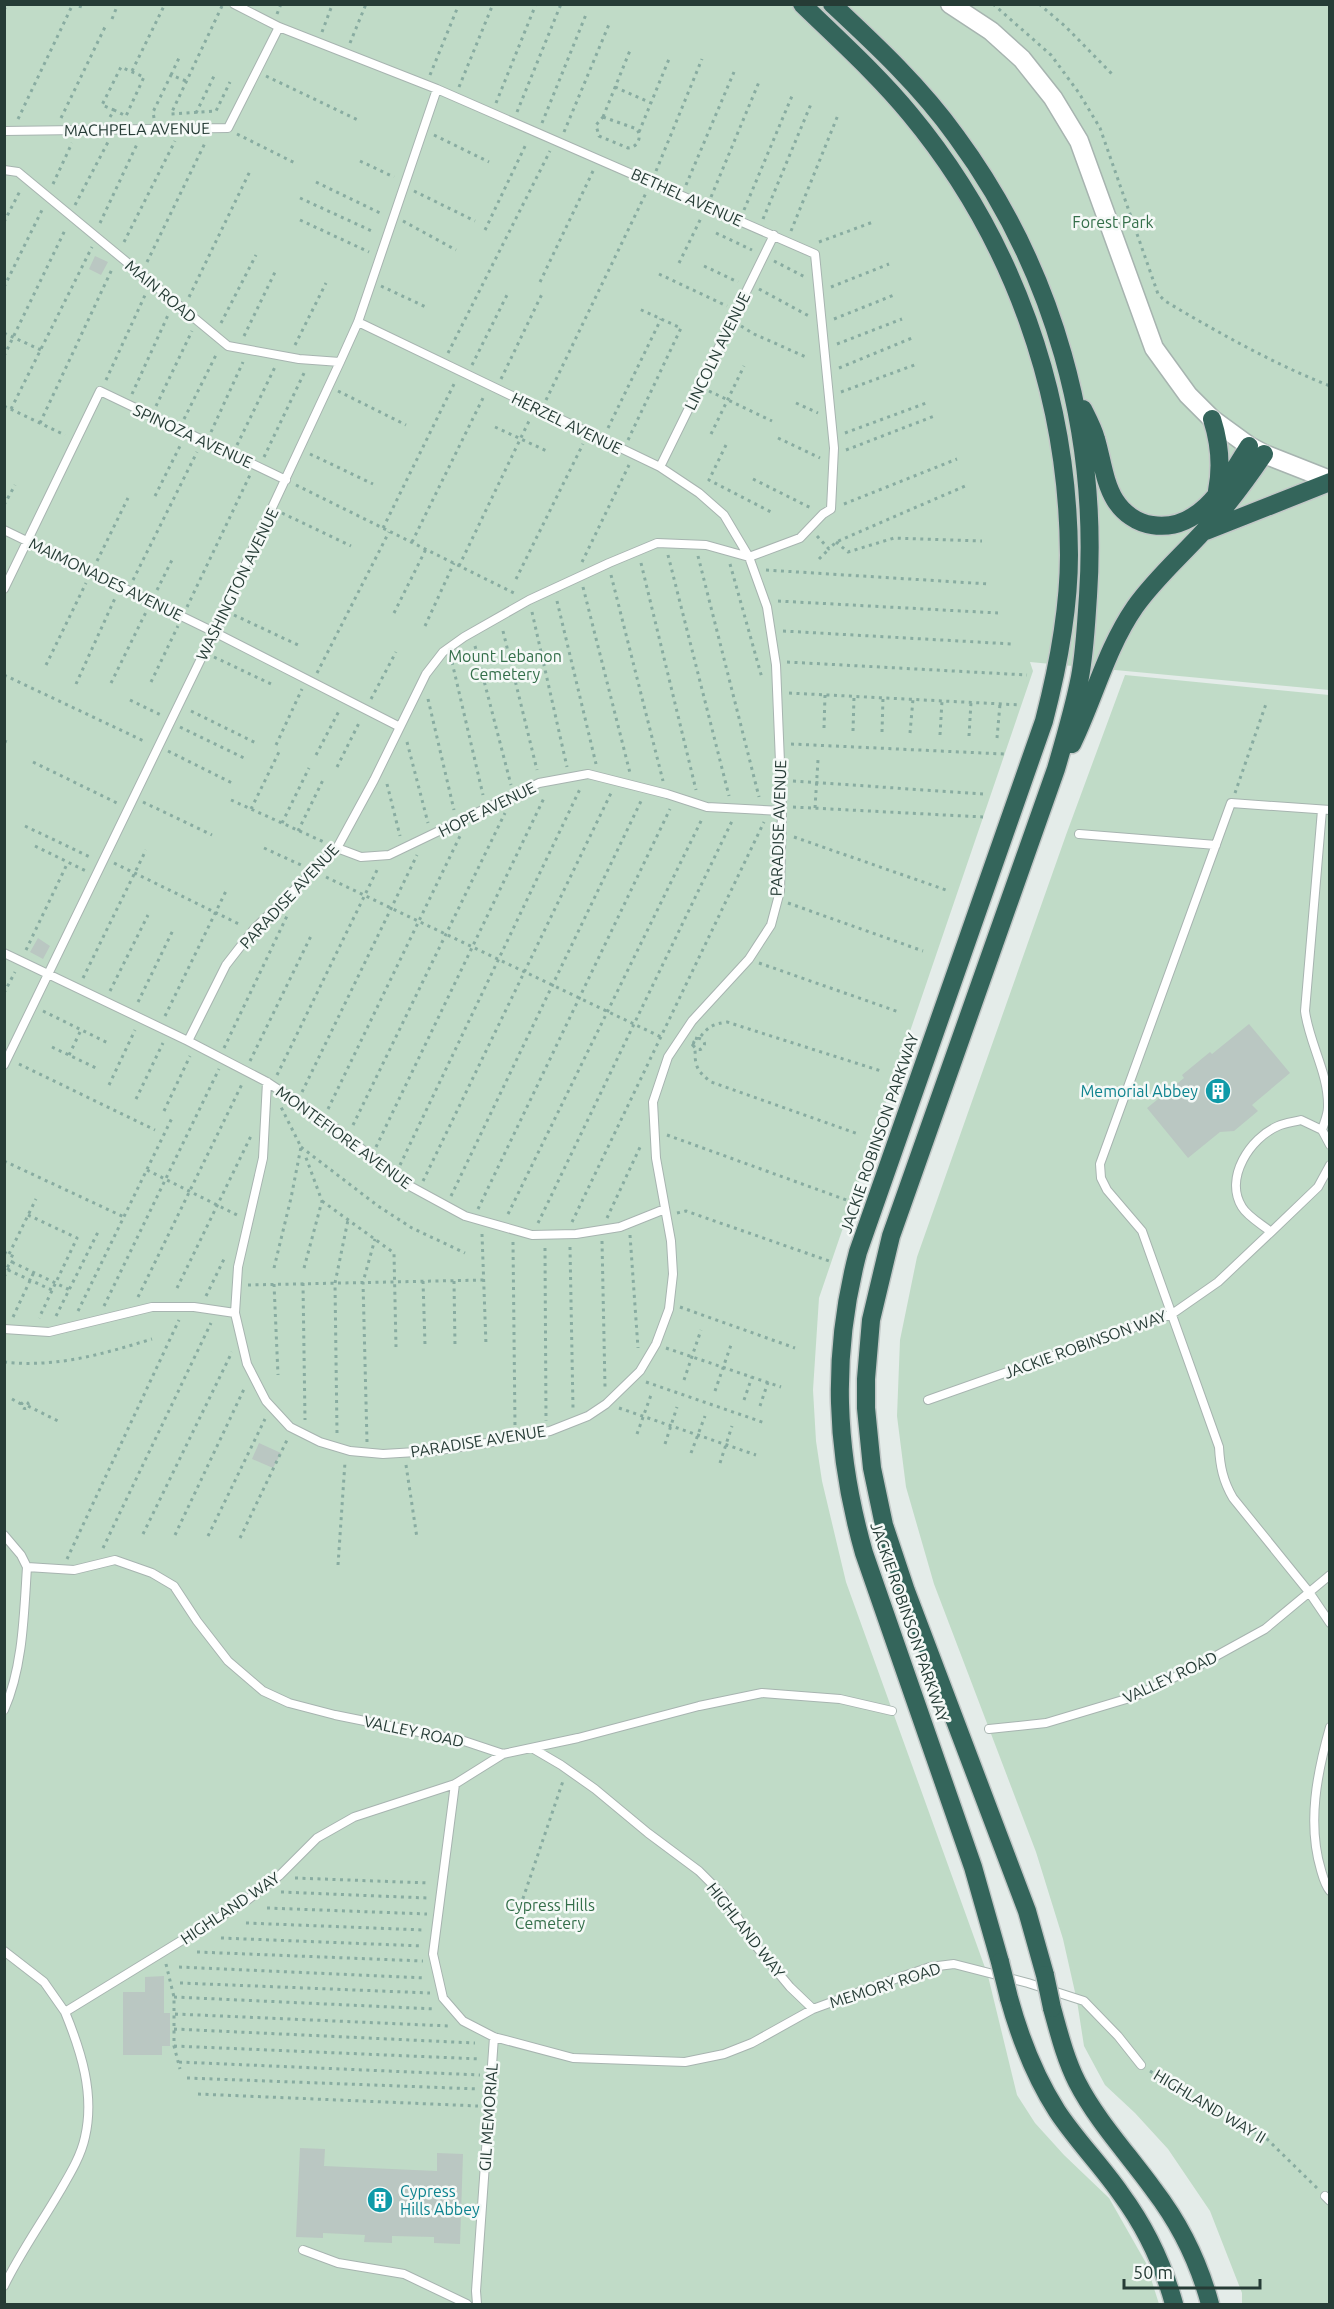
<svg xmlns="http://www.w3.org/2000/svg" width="1334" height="2309" viewBox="0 0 1334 2309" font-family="Ubuntu,sans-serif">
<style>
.green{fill:#c0dbc7}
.building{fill:#bac7c2}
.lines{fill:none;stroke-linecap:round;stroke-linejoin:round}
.service-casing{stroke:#a7b4b0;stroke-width:10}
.tertiary-casing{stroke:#a7b4b0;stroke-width:21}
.motorway-casing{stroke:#c2c8c7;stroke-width:21}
.path{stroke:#88aca1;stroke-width:3;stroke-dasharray:3 4.5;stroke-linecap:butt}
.service{stroke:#fff;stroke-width:8}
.tertiary{stroke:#fff;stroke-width:18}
.motorway{stroke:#34655b;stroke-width:18}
.motorway-bridge-casing{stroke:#c2c8c7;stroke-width:21;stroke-linecap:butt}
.motorway-bridge{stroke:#34655b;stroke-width:18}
.labels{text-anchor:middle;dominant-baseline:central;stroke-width:5;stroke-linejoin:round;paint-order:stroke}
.street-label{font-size:16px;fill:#263c36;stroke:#f5f9f7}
.park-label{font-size:16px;fill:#346f4a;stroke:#f5f9f7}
.culture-label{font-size:16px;fill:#0d838f;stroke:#f5f9f7;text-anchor:end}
</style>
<rect width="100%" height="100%" fill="#e4ece9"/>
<path class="green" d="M 5,5 L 1329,5 L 1329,690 L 1030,662 L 1033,671 L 819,1298 L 813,1390 L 816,1441 L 822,1481 L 846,1582 L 988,1976 L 1017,2095 L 1035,2123 L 1064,2155 L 1109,2198 L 1146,2263 L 1159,2304 L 5,2304 Z
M 1125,675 L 1329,695 L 1329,2304 L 1242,2304 L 1242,2293 L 1210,2211 L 1168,2149 L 1135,2113 L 1105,2085 L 1084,2046 L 1077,2001 L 1063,1939 L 1036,1852 L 934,1584 L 906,1487 L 897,1416 L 900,1340 L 917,1257 L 1066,835 Z"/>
<path class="building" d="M 95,256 L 108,262 L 101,275 L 89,269 Z
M 38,938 L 50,946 L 43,959 L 30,952 Z
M 1249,1024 L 1290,1073 L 1252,1105 L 1258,1111 L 1234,1131 L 1220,1132 L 1188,1158 L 1147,1108 L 1184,1078 L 1182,1075 L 1210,1052 L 1212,1054 Z
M 259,1443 L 281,1453 L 273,1468 L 252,1459 Z
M 164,1976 L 164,2013 L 170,2013 L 170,2046 L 162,2046 L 162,2055 L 123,2055 L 123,1992 L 145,1992 L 145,1977 Z
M 300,2148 L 325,2149 L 324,2166 L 437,2171 L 437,2153 L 463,2154 L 460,2244 L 434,2243 L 434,2237 L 392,2236 L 392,2243 L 364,2242 L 365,2235 L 323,2233 L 323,2238 L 296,2237 Z"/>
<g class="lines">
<g class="service-casing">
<path id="service" d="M 234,4 L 279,27 L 437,89 L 815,254 L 834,448 L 831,509 L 823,514 L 800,538 L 749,557 L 724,515 L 699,493 L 660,467 L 358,322
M 4,131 L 228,128 L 279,27
M 4,170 L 18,172 L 228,346 L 299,359 L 340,362
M 660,467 L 774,235
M 4,530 L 214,632 L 400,727
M 4,589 L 100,391 L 286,480
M 1330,810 L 1231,803 L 1100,1164 L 1101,1178 L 1107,1190 L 1142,1231 L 1219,1447 C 1220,1466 1223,1481 1233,1498 L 1309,1592 L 1330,1623
M 1079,834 L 1216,845
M 337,848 L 361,857 L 389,855 L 539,783 L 588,774 L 667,794 L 707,807 L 782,811
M 4,953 L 188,1041 L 267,1082 L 323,1119 L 408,1185 L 465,1216 L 532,1235 L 576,1234 L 620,1227 L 665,1209
M 188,1041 L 226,965 L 254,929 L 337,848 L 374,780 L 426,674 L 443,652 L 464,637 L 529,600 L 609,563 L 657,543 L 706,545 L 749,557 L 767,607 L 776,665 L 782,811 L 780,891 L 771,925 L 749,959 L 692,1021 L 668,1057 L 653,1102 L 656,1158 L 671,1241 L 673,1274 L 669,1309 L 656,1344 L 640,1371 L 606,1404 L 588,1416 L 550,1431 L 487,1443 L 433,1451 L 383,1454 L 350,1451 L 320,1442 L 290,1427 L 266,1401 L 247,1364 L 235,1313 L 238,1267 L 263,1158 L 267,1082
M 4,1065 L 214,632 L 340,362 L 358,322 L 437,89
M 1322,1130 C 1324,1123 1328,1115 1328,1107 C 1329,1074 1309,1043 1305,1011 L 1322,810
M 1271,1232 C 1263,1225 1248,1217 1242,1207 C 1224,1178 1250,1138 1278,1126 C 1285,1123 1294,1122 1301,1120 L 1322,1130 L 1330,1145
M 4,1329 L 49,1332 L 152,1307 L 194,1307 L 235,1313
M 928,1400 L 1172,1314 L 1218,1282 L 1271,1232 L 1318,1187 L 1330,1165
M 4,1535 L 21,1555 L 27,1567 L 74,1570 L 115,1560 L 152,1573 L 174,1586 L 197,1621 L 228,1661 L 263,1691 L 289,1703 L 335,1715 L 464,1741 L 503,1754 L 578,1738 L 699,1706 L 762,1693 L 840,1699 L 892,1711
M 4,1710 C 23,1668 24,1613 27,1567
M 1330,1727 C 1317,1773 1307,1823 1321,1870 C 1323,1877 1325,1885 1330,1891
M 989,1729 L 1046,1723 L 1133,1697 L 1196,1667 L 1265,1629 L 1330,1575
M 532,1748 L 561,1765 L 595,1789 L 648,1833 L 699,1871 L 722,1894 L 756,1946 L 790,1987 L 813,2009
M 455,1784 L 433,1954 L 443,1998 L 463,2021 L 494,2037 L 573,2058 L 685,2062 L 724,2054 L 752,2043 L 813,2009 L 895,1979 L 930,1967 L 954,1964 L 1028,1983 L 1084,2001 L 1118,2036 L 1141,2065
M 4,1951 L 44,1982 L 65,2012 L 246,1901 L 280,1875 L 317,1838 L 354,1817 L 455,1784 L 503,1754
M 1325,2196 L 1330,2201
M 303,2250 L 338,2263 L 404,2274 L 467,2304
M 4,2286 C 20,2253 42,2222 60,2191 C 70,2174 81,2156 85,2137 C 95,2094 81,2051 65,2012
M 477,2304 L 476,2291 L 494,2037"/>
</g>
<g class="tertiary-casing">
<path id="tertiary" d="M 950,4 L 991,31 L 1022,59 L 1053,98 L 1079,141 L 1154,348 L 1188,395 L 1212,419 L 1249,446 L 1264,454 L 1330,480"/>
</g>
<g class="motorway-casing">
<path id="motorway" d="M 802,4 C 839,40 878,75 910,114 C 1013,238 1068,394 1069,555 C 1069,610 1058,667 1044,721 L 858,1252 C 831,1355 835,1451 864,1553 L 973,1867 L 1000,1962
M 832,4 C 876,45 921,87 956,136 C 1054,269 1099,432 1088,596 C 1086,623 1085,650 1080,677 C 1074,708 1065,738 1056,769 L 891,1236 L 871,1320 L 866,1379 L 866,1408 L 872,1468 L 884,1525 L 906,1591 L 1027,1911 L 1045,1975
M 1083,409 C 1088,419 1093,428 1096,439 C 1102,459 1104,482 1115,500 C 1123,513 1137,523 1152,525 C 1201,533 1227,481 1249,446
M 1212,419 C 1220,444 1222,466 1217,491
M 1206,531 L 1330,482
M 1072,744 C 1094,699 1106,649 1135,607 C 1154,580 1179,558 1202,533 C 1225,509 1245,482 1264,454
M 1009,1998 C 1020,2038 1034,2075 1057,2111 C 1076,2140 1101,2165 1121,2194 C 1146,2228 1163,2264 1174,2304
M 1052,2008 C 1059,2033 1065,2058 1077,2082 C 1097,2121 1128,2154 1154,2190 C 1180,2224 1199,2263 1210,2304"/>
</g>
<path class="path" d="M 993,4 L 1051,55 L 1079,93 L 1100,128 L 1158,294 L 1165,301 C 1219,333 1272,363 1330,386
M 1039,4 L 1066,27 L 1112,74
M 222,6 L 171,114 L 216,111 L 230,82
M 80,8 L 81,4
M 4,10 L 7,4
M 277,14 L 281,4
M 112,19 L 118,4
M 322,32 L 331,8
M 4,40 L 4,53
M 350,43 L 366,4
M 132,71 L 165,4
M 171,75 L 179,58
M 430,75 L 459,4
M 266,76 L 360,121
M 459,87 L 493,4
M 615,87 L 651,103
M 496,103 L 536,4
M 517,112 L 561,4
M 196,113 L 214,76
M 110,117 L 114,110 L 102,105 L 121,67 L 144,77 L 126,116 L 114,110
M 603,117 L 637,129 C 642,138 638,147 628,148 L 599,136 L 596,125 Z
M 603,117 L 631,48
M 61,118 L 105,27
M 154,118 L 153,112 L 171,75 L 186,81
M 18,119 L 71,8
M 542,123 L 587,12
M 564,132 L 610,22
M 639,132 L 669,59
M 237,134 L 297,164
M 434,135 L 489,162
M 360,161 L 394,177
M 656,171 L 702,59
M 316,182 L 382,214
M 53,184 L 72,143
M 686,185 L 734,72
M 414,191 L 475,221
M 711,197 L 759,82
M 300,198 L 374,232
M 75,205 L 108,142
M 744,210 L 792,96
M 763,219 L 811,104
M 300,220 L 369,252
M 403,221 L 456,250
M 4,222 L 21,189
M 100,223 L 138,142
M 485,230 L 527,142
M 791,231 L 838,115
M 716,233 L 752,250
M 124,242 L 175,141
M 819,242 L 873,222
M 774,261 L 805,277
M 147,262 L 206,141
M 679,263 L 702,216
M 704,266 L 738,282
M 659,274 L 727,306
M 540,282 L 594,169
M 381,286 L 428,308
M 4,287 L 43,208
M 831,287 L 889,264
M 759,289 L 809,316
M 189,297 L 251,169
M 834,319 L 894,295
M 221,323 L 256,255
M 741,326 L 754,334 L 806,357
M 4,333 L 41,350
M 244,336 L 276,270
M 837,344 L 902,319
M 295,345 L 326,283
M 448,353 L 550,151
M 4,356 L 66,228
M 472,365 L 508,293
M 839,368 L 912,338
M 501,379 L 542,294
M 106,380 L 146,293
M 338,391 L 406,425
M 709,391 L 772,421
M 841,392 L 917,364
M 132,394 L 169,313
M 546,400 L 646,193
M 796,403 L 818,413
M 4,406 L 65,435
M 156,406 L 192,331
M 11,409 L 92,247
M 184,419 L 217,353
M 40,423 L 113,267
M 495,427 L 549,452
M 608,428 L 661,319
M 211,432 L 243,362
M 845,433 L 929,402
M 711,434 L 744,366
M 778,438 L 820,458
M 628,440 L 681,328 L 637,308
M 237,445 L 275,367
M 726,445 L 709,480 L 771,512
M 846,450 L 937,415
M 310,454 L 373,484
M 264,457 L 305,371
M 753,479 L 813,509
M 296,485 L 516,594
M 155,496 L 181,444
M 844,504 L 957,459
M 4,505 L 15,485
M 282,513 L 351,546
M 383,528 L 455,382
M 817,536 L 829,549 L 836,542 L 965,486
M 412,542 L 484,396
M 836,542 L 848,552 L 894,538 L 982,541
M 668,555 L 729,796
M 698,556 L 759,797
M 819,559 L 829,549
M 97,561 L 128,498
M 582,562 L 629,465
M 641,563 L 696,790
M 730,564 L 762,678
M 459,566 L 530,419
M 766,570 L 989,584
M 611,575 L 663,781
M 516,579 L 583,444
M 133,580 L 197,452
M 583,587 L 630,773
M 157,590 L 173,558
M 557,601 L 596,764
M 778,601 L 998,613
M 187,607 L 250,475
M 532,612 L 567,767
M 394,613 L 426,549
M 234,615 L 298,645
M 425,626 L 454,563
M 503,631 L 537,770
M 783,631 L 1012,644
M 475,646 L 511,785
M 214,657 L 271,684
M 452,662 L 483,795
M 787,662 L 1027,675
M 46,665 L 86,583
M 317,673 L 389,532
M 4,675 L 146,742
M 151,682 L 178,626
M 111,683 L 146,612
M 76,684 L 116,596
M 789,693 L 1021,705
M 371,699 L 396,652
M 428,699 L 454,810
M 130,700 L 161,715
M 191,711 L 256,743
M 180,727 L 246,759
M 824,728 L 825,695
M 853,731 L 854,697
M 882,732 L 883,698
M 910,733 L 913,699
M 940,735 L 942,701
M 969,736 L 971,702
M 997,738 L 1000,704
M 4,741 L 7,742
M 407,742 L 428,823
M 791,744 L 1004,754
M 276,745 L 302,689
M 168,751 L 234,784
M 316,755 L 340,709
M 33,762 L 119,804
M 337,767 L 360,721
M 793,781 L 983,794
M 387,784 L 400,836
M 1235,793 L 1267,701
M 4,799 L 6,799
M 231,800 L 324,842
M 143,802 L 212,835
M 793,807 L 983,817
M 815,808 L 818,760
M 251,809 L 279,752
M 282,823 L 309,768
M 25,826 L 92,858
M 298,831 L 323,780
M 794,837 L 949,891
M 35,846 L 86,871
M 264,848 L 301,865
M 114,863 L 241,925
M 326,877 L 661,1037
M 788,903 L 923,951
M 26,950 L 68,862
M 759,963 L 899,1012
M 83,978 L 146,850
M 110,991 L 148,915
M 4,993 L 15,972
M 138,1002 L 174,928
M 43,1011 L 110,1044
M 165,1016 L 226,891
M 695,1038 L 699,1039 C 707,1027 713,1024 727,1022 L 881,1071
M693.5 1044a5.5 5.5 0 1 1 11 0a5.5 5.5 0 1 1-11 0Z
M 692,1044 C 697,1050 694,1055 696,1063 C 698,1072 704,1076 711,1082 L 858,1134
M 52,1047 L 98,1069
M 224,1048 L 287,916
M 69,1055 L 81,1030
M 250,1061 L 311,936
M 19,1064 L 155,1130
M 277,1075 L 378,868
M 109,1085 L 135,1030
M 302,1092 L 417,855
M 136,1099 L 163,1043
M 328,1109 L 461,834
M 164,1111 L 190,1056
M 353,1125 L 505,813
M 667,1135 L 852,1202
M 301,1147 L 378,1206 L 412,1228 L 465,1253
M 376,1147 L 545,796
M 4,1161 L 124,1217
M 400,1165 L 580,789
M 147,1170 L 237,1215
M 423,1181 L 611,793
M 451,1196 L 642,799
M 322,1201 L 394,1253 L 396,1347
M 478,1209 L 670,809
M 677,1213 L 686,1211 L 829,1261
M 508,1214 L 702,819
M 28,1215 L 77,1238 L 39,1318
M 607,1218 L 641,1145
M 572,1222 L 764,822
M 538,1223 L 732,821
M 482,1234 L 486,1345
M 630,1235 L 638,1348
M 602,1241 L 605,1387
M 513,1242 L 515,1427
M 570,1247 L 573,1408
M 545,1248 L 546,1421
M 4,1252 L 14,1257 L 10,1267 L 4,1264
M 9,1254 L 36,1199
M 12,1262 L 70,1290
M 274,1268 L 291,1198 L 301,1147 L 281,1107
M 304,1268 L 322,1201 L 305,1155
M 8,1270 L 52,1290
M 4,1277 L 9,1268
M 423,1281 L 425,1345
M 454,1281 L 455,1346
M 303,1283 L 305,1420
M 274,1284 L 278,1375
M 248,1285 L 484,1280
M 177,1288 L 251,1136
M 206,1296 L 225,1257
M 138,1297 L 243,1082
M 104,1306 L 219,1069
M 680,1307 L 795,1348
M 78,1311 L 172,1118
M 56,1316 L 99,1230
M 13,1317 L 34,1272
M 666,1348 L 781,1387
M 4,1362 C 56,1368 103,1354 152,1339
M 684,1380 L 701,1330
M 646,1382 L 765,1423
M 715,1391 L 732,1342
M 12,1399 L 21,1404
M 744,1400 L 752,1377
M21.5 1405a3.5 3.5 0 1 1 7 0a3.5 3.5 0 1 1-7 0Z
M 28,1406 L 60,1422
M 760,1406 L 768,1382
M 619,1408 L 756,1455
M 337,1433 L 335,1283 L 348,1220
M 637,1434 L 651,1395
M 367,1442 L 363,1282 L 375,1239
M 665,1444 L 677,1407
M 691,1453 L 705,1416
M 720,1463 L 732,1426
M 406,1465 L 417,1538
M 143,1534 L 232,1352
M 175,1535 L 245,1387
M 208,1536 L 265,1419
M 240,1538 L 287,1440
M 103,1548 L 211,1323
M 67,1559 L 179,1320
M 338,1565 L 345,1462
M 295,1878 L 429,1883
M 281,1892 L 427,1898
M 267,1908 L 427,1914
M 518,1913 L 563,1781
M 246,1923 L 424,1930
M 221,1938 L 423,1946
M 197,1952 L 423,1961
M 166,1964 L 174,1997 L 174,2046 L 180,2069
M 179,1967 L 426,1978
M 180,1983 L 430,1993
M 174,1997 L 435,2009
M 175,2014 L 449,2026
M 174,2029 L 475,2043
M 174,2046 L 481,2059
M 179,2062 L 480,2075
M 1150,2071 L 1185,2095 L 1266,2138 L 1318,2189
M 187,2078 L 479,2089
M 198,2094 L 478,2106"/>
<use href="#service" class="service"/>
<use href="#tertiary" class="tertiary"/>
<use href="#motorway" class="motorway"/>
<g class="motorway-bridge-casing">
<path id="motorway-bridge" d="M 1000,1962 L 1009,1998
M 1045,1975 L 1052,2008"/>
</g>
<use href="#motorway-bridge" class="motorway-bridge"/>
</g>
<defs>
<g id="building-disc" transform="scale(1.35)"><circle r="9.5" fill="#0f9aa8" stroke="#f5f9f7"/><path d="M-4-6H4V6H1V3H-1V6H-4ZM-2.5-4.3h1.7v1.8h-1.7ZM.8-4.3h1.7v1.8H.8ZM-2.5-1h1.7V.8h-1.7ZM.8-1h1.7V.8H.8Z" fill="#fff"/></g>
</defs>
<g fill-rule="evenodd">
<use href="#building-disc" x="1218" y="1091"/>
<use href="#building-disc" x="380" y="2200"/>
</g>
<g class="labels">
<g class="street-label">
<text transform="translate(137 129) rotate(-1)">MACHPELA AVENUE</text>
<text transform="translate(687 197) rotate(24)">BETHEL AVENUE</text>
<text transform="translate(161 291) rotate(40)">MAIN ROAD</text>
<text transform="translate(717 351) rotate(-64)">LINCOLN AVENUE</text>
<text transform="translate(567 423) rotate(26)">HERZEL AVENUE</text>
<text transform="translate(193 436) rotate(25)">SPINOZA AVENUE</text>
<text transform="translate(106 579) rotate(26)">MAIMONADES AVENUE</text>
<text transform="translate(237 584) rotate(-64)">WASHINGTON AVENUE</text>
<text transform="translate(487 809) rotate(-26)">HOPE AVENUE</text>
<text transform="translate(778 828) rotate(-88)">PARADISE AVENUE</text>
<text transform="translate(289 896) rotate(-47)">PARADISE AVENUE</text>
<text transform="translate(879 1133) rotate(-71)">JACKIE ROBINSON PARKWAY</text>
<text transform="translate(344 1137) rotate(36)">MONTEFIORE AVENUE</text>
<text transform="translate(1085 1344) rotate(-20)">JACKIE ROBINSON WAY</text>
<text transform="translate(478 1441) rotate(-9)">PARADISE AVENUE</text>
<text transform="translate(910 1622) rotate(71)">JACKIE ROBINSON PARKWAY</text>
<text transform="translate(1170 1677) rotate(-25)">VALLEY ROAD</text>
<text transform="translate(414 1731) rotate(12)">VALLEY ROAD</text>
<text transform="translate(230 1908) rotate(-34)">HIGHLAND WAY</text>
<text transform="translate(746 1930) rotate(52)">HIGHLAND WAY</text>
<text transform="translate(885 1985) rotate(-18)">MEMORY ROAD</text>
<text transform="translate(1210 2106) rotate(31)">HIGHLAND WAY II</text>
<text transform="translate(488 2117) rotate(-86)">GIL MEMORIAL</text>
</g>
<g class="park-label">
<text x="1113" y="222">Forest Park</text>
<text x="505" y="656">Mount Lebanon<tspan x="505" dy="18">Cemetery</tspan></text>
<text x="550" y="1905">Cypress Hills<tspan x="550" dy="18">Cemetery</tspan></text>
</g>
<g class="culture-label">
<text x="1198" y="1091">Memorial Abbey</text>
<text x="400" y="2191" text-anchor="start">Cypress<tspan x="400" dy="18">Hills Abbey</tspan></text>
</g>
</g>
<rect width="1334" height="2309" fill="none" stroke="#263c36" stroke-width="12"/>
<path d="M1124 2279v9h136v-9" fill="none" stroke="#263c36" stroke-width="3"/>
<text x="1133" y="2279" font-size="18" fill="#263c36" stroke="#f5f9f7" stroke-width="4.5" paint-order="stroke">50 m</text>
</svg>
